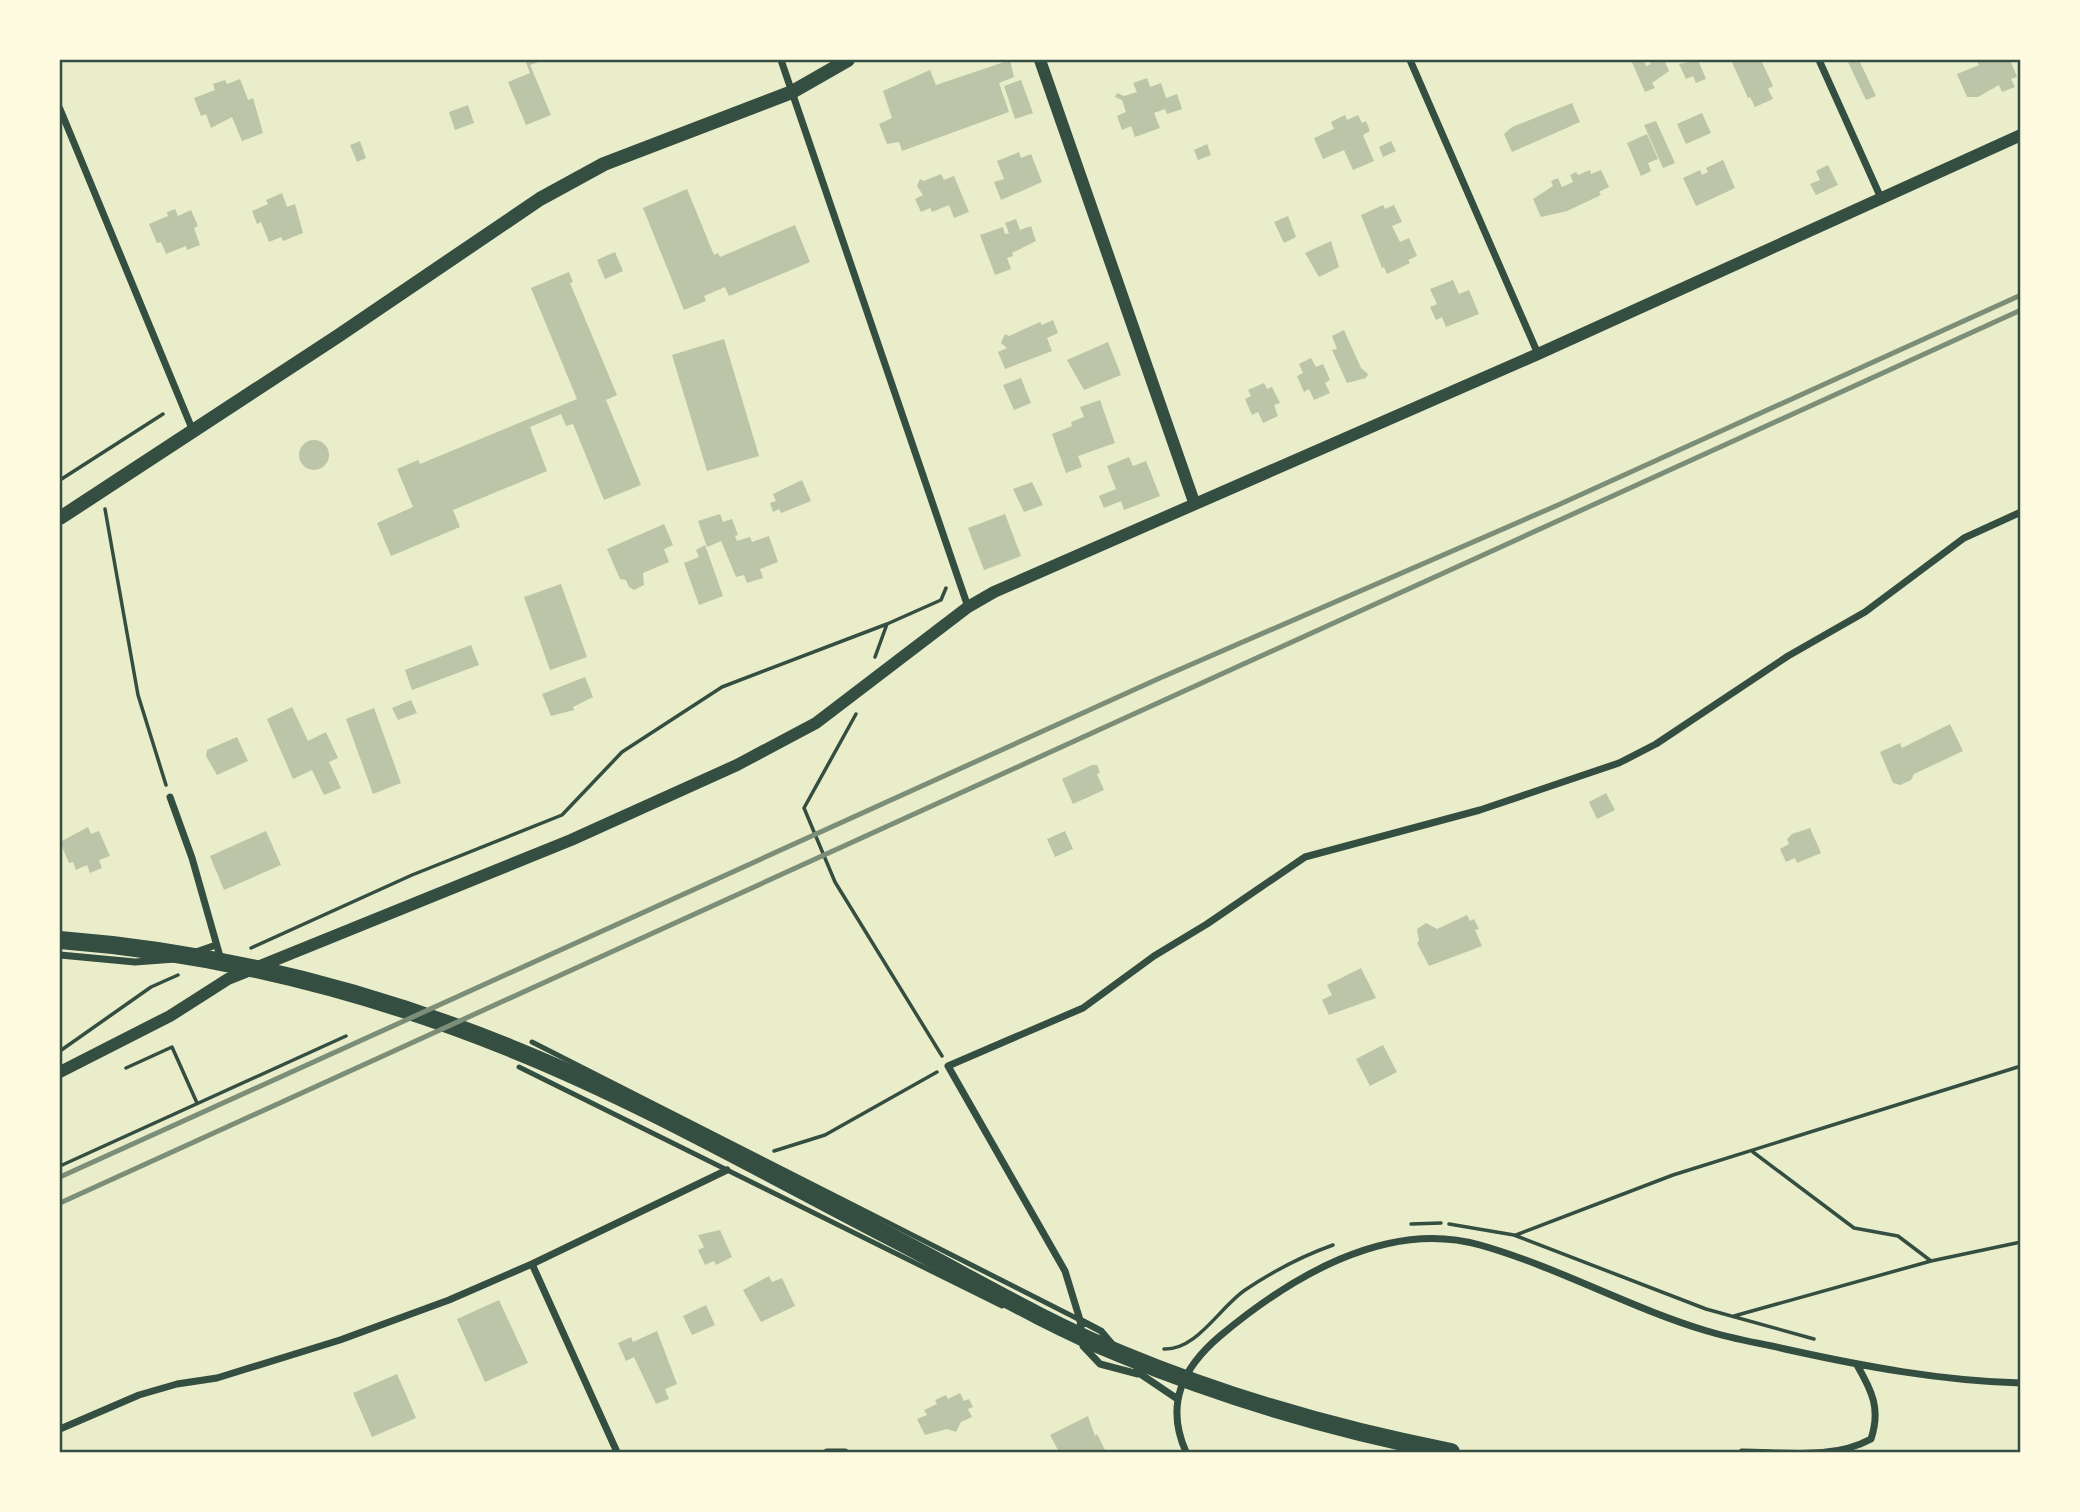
<svg xmlns="http://www.w3.org/2000/svg" width="2080" height="1512" viewBox="0 0 2080 1512" font-family="'Golos Text',sans-serif">
<style>
.building{fill:#bcc5a7}
.lines{fill:none;stroke-linecap:round;stroke-linejoin:round}
.path{stroke:#344e41;stroke-width:3.5}
.service{stroke:#344e41;stroke-width:5}
.minor{stroke:#344e41;stroke-width:7}
.tertiary{stroke:#344e41;stroke-width:12}
.secondary{stroke:#344e41;stroke-width:14}
.primary{stroke:#344e41;stroke-width:18}
.rail{stroke:#7c8e77;stroke-width:5}
.neatline{fill:none;stroke:#344e41;stroke-width:2.5}
</style>
<rect width="100%" height="100%" fill="#e9edc9"/>
<path class="building" d="M 525,60 L 544,60 L 530,65 L 551,115 L 526,125 L 508,82 L 530,73 Z
M 1010,60 L 1014,77 L 999,83 L 1009,112 L 902,151 L 899,142 L 887,144 L 879,124 L 892,118 L 883,91 L 930,70 L 936,85 Z
M 1631,60 L 1644,60 L 1646,66 L 1651,64 L 1649,60 L 1664,60 L 1669,71 L 1652,83 L 1655,88 L 1645,92 Z
M 1698,60 L 1706,79 L 1696,83 L 1693,76 L 1686,79 L 1679,64 Z
M 1731,60 L 1761,60 L 1773,86 L 1768,89 L 1773,99 L 1755,107 L 1750,97 L 1748,98 Z
M 1847,60 L 1859,60 L 1876,96 L 1866,100 Z
M 1983,60 L 2010,60 L 2017,77 L 2011,79 L 2015,87 L 2002,92 L 1999,85 L 1978,97 L 1967,97 L 1957,74 L 1979,65 L 1977,62 Z
M 1147,78 L 1150,87 L 1161,83 L 1166,98 L 1177,94 L 1182,109 L 1167,114 L 1165,109 L 1154,113 L 1160,128 L 1135,137 L 1131,126 L 1122,130 L 1117,116 L 1126,112 L 1122,100 L 1115,97 L 1117,93 L 1124,96 L 1137,92 L 1133,83 Z
M 240,79 L 248,100 L 253,98 L 263,133 L 242,141 L 232,117 L 211,128 L 206,114 L 201,116 L 194,98 L 215,90 L 213,84 L 225,80 L 227,84 Z
M 1021,80 L 1033,113 L 1015,119 L 1004,86 Z
M 1572,103 L 1580,122 L 1512,152 L 1504,134 L 1512,127 Z
M 468,105 L 474,123 L 455,130 L 449,112 Z
M 1702,113 L 1711,133 L 1686,144 L 1677,124 Z
M 1345,115 L 1347,120 L 1358,115 L 1362,123 L 1366,121 L 1370,131 L 1363,135 L 1374,161 L 1353,170 L 1344,150 L 1323,159 L 1314,138 L 1334,129 L 1331,122 Z
M 1656,121 L 1675,163 L 1663,168 L 1644,125 Z
M 1647,134 L 1658,159 L 1648,163 L 1651,171 L 1641,176 L 1627,143 Z
M 360,141 L 366,158 L 357,162 L 350,145 Z
M 1391,141 L 1396,151 L 1383,157 L 1379,147 Z
M 1207,144 L 1211,155 L 1198,160 L 1194,150 Z
M 1019,152 L 1021,158 L 1031,154 L 1042,182 L 1001,200 L 994,182 L 1004,179 L 997,161 Z
M 1723,160 L 1735,188 L 1696,206 L 1683,178 L 1700,170 L 1702,175 L 1708,172 L 1706,168 Z
M 1828,165 L 1838,185 L 1816,195 L 1810,184 L 1820,180 L 1816,171 Z
M 1590,170 L 1591,174 L 1601,170 L 1609,187 L 1599,192 L 1601,195 L 1567,211 L 1541,217 L 1533,199 L 1553,186 L 1551,181 L 1558,178 L 1562,187 L 1573,182 L 1570,175 L 1576,172 L 1578,175 Z
M 941,174 L 944,180 L 954,176 L 969,212 L 954,218 L 949,205 L 932,212 L 930,208 L 921,212 L 915,199 L 923,195 L 917,186 L 920,179 L 924,181 Z
M 687,189 L 714,255 L 718,253 L 720,257 L 795,225 L 810,262 L 729,296 L 725,287 L 704,296 L 706,301 L 684,310 L 643,208 Z
M 282,193 L 287,207 L 295,204 L 303,233 L 283,241 L 281,237 L 269,242 L 261,222 L 257,224 L 252,211 L 268,204 L 266,200 Z
M 1383,205 L 1385,209 L 1394,205 L 1402,222 L 1392,226 L 1400,242 L 1409,238 L 1417,256 L 1408,260 L 1410,263 L 1387,274 L 1384,267 L 1382,268 L 1361,215 Z
M 175,209 L 178,216 L 191,210 L 198,226 L 194,228 L 200,245 L 187,250 L 186,246 L 166,254 L 161,242 L 157,243 L 149,224 L 168,216 L 167,212 Z
M 1288,216 L 1296,237 L 1284,243 L 1274,222 Z
M 1016,219 L 1020,230 L 1031,226 L 1036,241 L 1012,253 L 1013,256 L 1007,258 L 1011,269 L 995,275 L 980,235 L 1003,227 L 1005,234 L 1009,233 L 1005,223 Z
M 1331,241 L 1339,267 L 1319,277 L 1305,253 Z
M 615,252 L 623,271 L 605,279 L 597,260 Z
M 569,272 L 573,282 L 570,283 L 617,395 L 606,400 L 641,485 L 604,500 L 573,424 L 566,426 L 561,414 L 530,427 L 547,471 L 453,510 L 460,527 L 391,556 L 377,523 L 413,507 L 397,469 L 418,460 L 420,464 L 577,399 L 531,288 Z
M 1453,280 L 1459,294 L 1469,290 L 1479,314 L 1446,327 L 1442,317 L 1436,320 L 1430,307 L 1437,304 L 1430,289 Z
M 1053,320 L 1058,333 L 1047,338 L 1052,351 L 1005,369 L 998,352 L 1007,348 L 1001,343 L 1005,334 L 1009,336 L 1040,322 L 1042,325 Z
M 1344,330 L 1361,368 L 1368,374 L 1366,378 L 1347,383 L 1332,350 L 1337,349 L 1332,336 Z
M 724,339 L 759,456 L 707,471 L 672,355 Z
M 1108,342 L 1121,375 L 1084,390 L 1067,360 Z
M 1311,358 L 1316,367 L 1323,364 L 1330,380 L 1325,383 L 1330,393 L 1314,400 L 1309,389 L 1304,392 L 1297,376 L 1303,373 L 1299,364 Z
M 1021,378 L 1031,403 L 1014,410 L 1003,385 Z
M 1264,383 L 1267,389 L 1272,387 L 1280,403 L 1274,405 L 1278,416 L 1263,423 L 1258,412 L 1252,415 L 1245,399 L 1251,396 L 1248,390 Z
M 1100,400 L 1115,443 L 1078,456 L 1082,467 L 1066,473 L 1052,434 L 1072,426 L 1071,422 L 1084,417 L 1080,407 Z
M299 455a15 15 0 1 1 30 0a15 15 0 1 1-30 0Z
M 1129,457 L 1133,466 L 1146,461 L 1160,496 L 1124,510 L 1121,501 L 1104,508 L 1099,496 L 1116,489 L 1107,466 Z
M 802,480 L 811,501 L 781,513 L 779,509 L 773,512 L 770,503 L 776,501 L 773,494 Z
M 1032,482 L 1043,505 L 1024,512 L 1013,489 Z
M 720,514 L 723,522 L 732,519 L 738,535 L 735,536 L 737,541 L 750,537 L 752,542 L 769,536 L 778,562 L 760,569 L 763,578 L 747,583 L 744,575 L 736,577 L 721,541 L 707,547 L 698,521 Z
M 1005,514 L 1021,556 L 984,570 L 968,528 Z
M 664,524 L 673,545 L 664,549 L 669,562 L 643,573 L 644,585 L 634,590 L 629,587 L 626,580 L 620,579 L 607,549 Z
M 705,545 L 723,596 L 699,605 L 684,563 L 699,557 L 696,550 Z
M 561,584 L 587,657 L 550,670 L 524,597 Z
M 471,645 L 479,665 L 412,690 L 405,670 Z
M 585,677 L 593,697 L 573,707 L 574,710 L 551,716 L 542,694 Z
M 411,700 L 417,713 L 398,720 L 392,708 Z
M 292,707 L 308,741 L 326,732 L 338,758 L 329,762 L 341,788 L 324,795 L 312,770 L 293,779 L 267,719 Z
M 374,708 L 401,783 L 373,794 L 346,719 Z
M 1950,724 L 1963,751 L 1914,774 L 1911,780 L 1900,785 L 1893,783 L 1880,752 L 1900,743 L 1902,748 Z
M 237,737 L 248,761 L 217,775 L 206,756 L 207,750 Z
M 1092,765 L 1097,765 L 1100,773 L 1097,774 L 1104,790 L 1073,804 L 1062,779 Z
M 1606,793 L 1615,810 L 1597,819 L 1589,802 Z
M 88,827 L 91,834 L 99,831 L 110,856 L 99,860 L 102,868 L 90,873 L 87,865 L 76,870 L 73,862 L 69,863 L 60,842 Z
M 1810,828 L 1821,853 L 1797,863 L 1795,858 L 1786,862 L 1780,849 L 1789,844 L 1787,839 L 1792,834 Z
M 266,831 L 281,865 L 224,890 L 210,856 Z
M 1065,831 L 1073,849 L 1055,857 L 1047,839 Z
M 1467,915 L 1470,921 L 1474,919 L 1479,929 L 1475,930 L 1482,946 L 1429,966 L 1417,943 L 1419,941 L 1417,929 L 1426,923 L 1437,929 Z
M 1361,968 L 1376,998 L 1329,1015 L 1322,1000 L 1332,995 L 1327,985 Z
M 1383,1045 L 1397,1072 L 1370,1086 L 1356,1059 Z
M 720,1230 L 732,1257 L 716,1265 L 714,1261 L 705,1265 L 698,1250 L 704,1247 L 698,1235 Z
M 769,1276 L 772,1282 L 782,1278 L 795,1306 L 761,1322 L 743,1290 Z
M 499,1300 L 528,1363 L 485,1382 L 457,1319 Z
M 706,1305 L 715,1325 L 692,1335 L 683,1316 Z
M 657,1331 L 677,1384 L 665,1389 L 669,1399 L 656,1404 L 634,1357 L 626,1361 L 618,1343 L 631,1337 L 633,1342 Z
M 397,1374 L 416,1418 L 372,1437 L 353,1393 Z
M 960,1393 L 964,1401 L 969,1399 L 973,1407 L 968,1409 L 972,1417 L 961,1422 L 956,1432 L 947,1429 L 925,1435 L 917,1419 L 927,1415 L 924,1410 L 937,1404 L 935,1400 L 946,1395 L 948,1399 Z
M 1088,1416 L 1095,1436 L 1097,1434 L 1106,1452 L 1059,1452 L 1050,1435 Z"/>
<g class="lines">
<path class="path" d="M 60,480 L 163,414
M 105,509 L 138,695 L 166,785
M 875,657 L 887,624 L 941,600 L 946,588
M 856,714 L 804,808 L 835,882 L 942,1056
M 251,948 L 412,875 L 562,815 L 622,752 L 722,687 L 887,624
M 60,1051 L 151,987 L 178,975
M 126,1068 L 172,1047 L 197,1103
M 774,1151 L 825,1135 L 937,1072
M 1753,1152 L 1854,1228 L 1898,1236 L 1931,1261
M 60,1166 L 346,1036
M 1411,1224 L 1441,1223
M 1449,1224 L 1514,1235 L 1706,1309 L 1814,1339
M 1516,1235 L 1673,1175 L 2021,1066
M 1734,1316 L 1931,1261 L 2021,1242
M 1164,1349 C 1197,1350 1219,1308 1245,1290 C 1272,1272 1302,1256 1333,1245"/>
<path class="service" d="M 532,1042 L 1080,1320
M 519,1067 L 1002,1306"/>
<path class="minor" d="M 781,60 L 968,607
M 1410,60 L 1538,354
M 1819,60 L 1881,198
M 60,109 L 193,431
M 170,797 L 192,858 L 221,960
M 193,953 L 216,945
M 60,955 L 135,962 L 175,959
M 532,1264 L 617,1452
M 1080,1320 L 1101,1331 L 1112,1344
M 1136,1371 L 1176,1398
M 1138,1374 L 1100,1364 L 1083,1346 L 1080,1320 L 1065,1271 L 948,1066 L 1083,1008 L 1154,956 L 1207,924 L 1305,857 L 1480,810 L 1619,763 L 1656,744 L 1788,656 L 1865,612 L 1964,538 L 2021,512
M 60,1429 L 139,1395 L 177,1384 L 217,1378 L 340,1340 L 449,1300 L 532,1264 L 727,1170
M 827,1452 L 845,1452
M 1186,1452 C 1165,1405 1182,1368 1220,1336 C 1288,1279 1386,1218 1480,1245 C 1558,1267 1630,1308 1707,1331 C 1733,1339 1759,1343 1785,1349 C 1862,1366 1941,1381 2021,1383
M 1742,1452 C 1785,1452 1833,1460 1871,1439 C 1881,1409 1872,1391 1857,1365"/>
<path class="tertiary" d="M 1040,60 L 1194,502
M 60,1072 L 170,1016 L 228,979 L 571,840 L 737,765 L 816,723 L 968,607 L 994,592 L 1538,354 L 2021,135"/>
<path class="secondary" d="M 60,518 L 338,336 L 540,199 L 604,164 L 792,92 L 848,60"/>
<path class="primary" d="M 60,940 C 214,952 367,990 510,1048 C 642,1101 767,1173 893,1238 C 968,1277 1043,1322 1121,1354 C 1227,1398 1338,1430 1451,1452"/>
<path class="rail" d="M 60,1177 L 1160,678 L 1558,505 L 2021,295
M 60,1203 L 2021,310"/>
</g>
<rect width="2080" height="1512" fill="none" stroke="#fefae0" stroke-width="122"/>
<rect x="61" y="61" width="1958" height="1390" class="neatline"/>
</svg>
